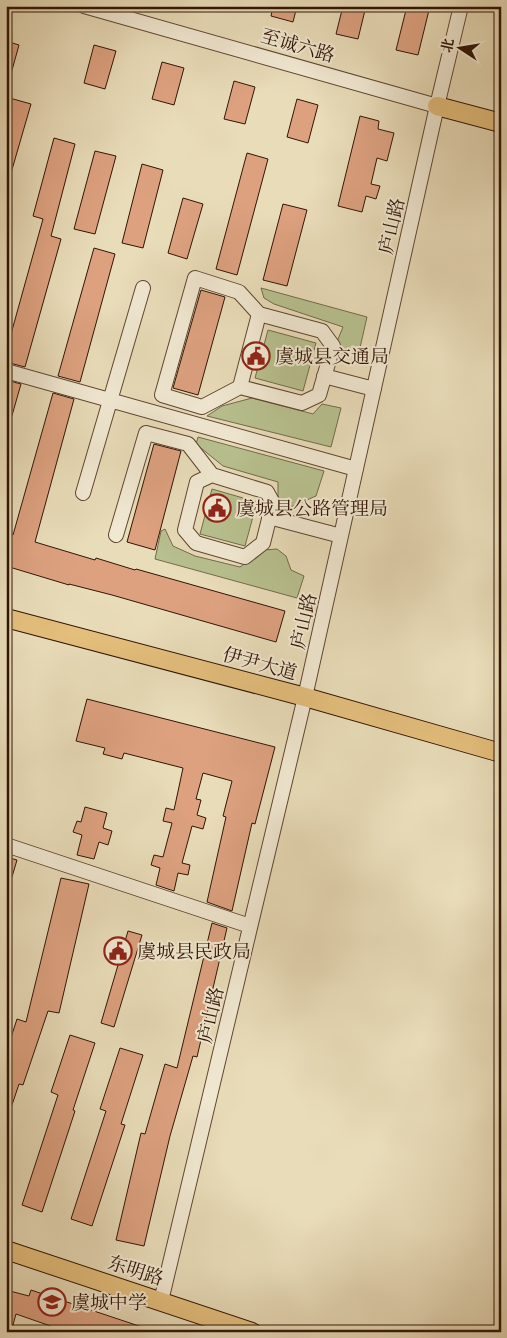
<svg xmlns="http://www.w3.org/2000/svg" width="507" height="1338" viewBox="0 0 507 1338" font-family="'Gentium Book Plus','Noto Serif SC',serif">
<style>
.green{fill:#b8c08f;stroke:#746a4a}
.building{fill:#dda180;stroke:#311405}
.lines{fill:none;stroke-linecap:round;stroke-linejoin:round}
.minor-casing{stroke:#5f4632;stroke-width:16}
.major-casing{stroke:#311405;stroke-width:20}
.minor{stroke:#f1e8d2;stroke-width:14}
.major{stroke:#e4be7c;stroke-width:18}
.labels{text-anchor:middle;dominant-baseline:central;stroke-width:4;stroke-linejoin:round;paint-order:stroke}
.street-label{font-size:19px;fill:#311405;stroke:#f1e8d2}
.poi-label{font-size:19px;fill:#311405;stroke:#f1e8d2;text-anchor:start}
</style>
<rect width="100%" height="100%" fill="#e9dcb9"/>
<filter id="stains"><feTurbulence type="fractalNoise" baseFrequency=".004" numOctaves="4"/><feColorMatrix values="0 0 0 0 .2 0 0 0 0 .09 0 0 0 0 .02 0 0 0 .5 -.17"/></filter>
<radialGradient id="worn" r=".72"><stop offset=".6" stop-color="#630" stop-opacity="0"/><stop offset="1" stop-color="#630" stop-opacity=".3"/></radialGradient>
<path class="green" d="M 261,288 L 367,317 L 359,352 L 341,353 L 336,344 L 343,327 L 274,304 L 264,298 Z
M 268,330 L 316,343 L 303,391 L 255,378 Z
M 252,398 L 313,414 L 322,404 L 341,408 L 331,447 L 207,416 L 222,406 Z
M 198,437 L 324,471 L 316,496 L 288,508 L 278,498 L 278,482 L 223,466 L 196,444 Z
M 212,489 L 257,502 L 245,546 L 200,534 Z
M 165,529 L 173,546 L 195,556 L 240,567 L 264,550 L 277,549 L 286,556 L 291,570 L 304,576 L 297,598 L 155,559 L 161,531 Z"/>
<path class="building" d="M 273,6 L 297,6 L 293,22 L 271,16 Z
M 343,6 L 366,6 L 358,39 L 336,34 Z
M 407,6 L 430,6 L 418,55 L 396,50 Z
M 6,41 L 19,45 L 9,81 L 6,80 Z
M 94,45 L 116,51 L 105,89 L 84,83 Z
M 162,62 L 184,68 L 174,105 L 152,99 Z
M 234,81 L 255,87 L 245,124 L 224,119 Z
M 6,97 L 31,104 L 9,180 L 6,180 Z
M 297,99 L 318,105 L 308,143 L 287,137 Z
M 360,116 L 379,121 L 378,129 L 394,133 L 387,161 L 377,158 L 371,184 L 380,186 L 376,199 L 366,196 L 362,212 L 338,206 Z
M 54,138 L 75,144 L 51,236 L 61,239 L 25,367 L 6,362 L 6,352 L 43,219 L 33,216 Z
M 95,151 L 116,156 L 95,234 L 74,229 Z
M 247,153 L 268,159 L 237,275 L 216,269 Z
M 142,164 L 163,170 L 143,248 L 122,243 Z
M 183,198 L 203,204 L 187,259 L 168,253 Z
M 283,204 L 307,210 L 287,286 L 263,280 Z
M 94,248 L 115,254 L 80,382 L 58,376 Z
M 201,290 L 225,297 L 198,395 L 173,388 Z
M 6,380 L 21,384 L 9,426 L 6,425 Z
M 53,393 L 74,399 L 35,542 L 95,560 L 96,558 L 135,570 L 136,569 L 285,611 L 276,642 L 112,595 L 69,584 L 69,585 L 6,566 L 6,552 L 11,534 L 13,535 Z
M 154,444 L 181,451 L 155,550 L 127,542 Z
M 87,699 L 275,747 L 255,824 L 252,823 L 232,911 L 207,902 L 226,817 L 223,816 L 232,781 L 203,773 L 196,799 L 201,800 L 197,815 L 206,818 L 203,829 L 192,826 L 182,863 L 190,865 L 188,875 L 178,873 L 174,891 L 156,885 L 160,868 L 151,865 L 154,855 L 163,857 L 172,823 L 163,821 L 166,808 L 174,810 L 183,768 L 124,753 L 122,759 L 103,754 L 105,748 L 76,741 Z
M 85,807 L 107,813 L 103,828 L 112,831 L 108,845 L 99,842 L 94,859 L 77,855 L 82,835 L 73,832 L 77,821 L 81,822 Z
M 6,857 L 17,860 L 9,887 L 6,887 Z
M 61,878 L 89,884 L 59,1013 L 48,1011 L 23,1085 L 19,1084 L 8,1117 L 6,1117 L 6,1053 L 17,1019 L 26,1022 Z
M 212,923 L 227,928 L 197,1057 L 193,1056 L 170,1136 L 144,1246 L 116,1240 L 141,1133 L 145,1134 L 165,1064 L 177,1068 Z
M 128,931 L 142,935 L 114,1027 L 101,1023 Z
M 70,1035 L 95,1043 L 73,1110 L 75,1111 L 42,1212 L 22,1205 L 58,1095 L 51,1092 Z
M 120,1048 L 143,1055 L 121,1124 L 125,1125 L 92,1226 L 71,1219 L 106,1111 L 100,1109 Z
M 6,1290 L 29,1296 L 31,1290 L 151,1330 L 151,1332 L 68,1332 L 16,1314 L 11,1332 L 6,1332 Z"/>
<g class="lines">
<g class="minor-casing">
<path id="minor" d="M 84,6 L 437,106
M 195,278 L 239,292 L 259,314 L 240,387 L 202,407 L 162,395 Z
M 6,371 L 356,469
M 324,376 L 374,389
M 240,387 L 302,403 L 319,395 L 333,346 L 322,331 L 259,314
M 212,475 L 267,492 L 273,503 L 263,543 L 245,557 L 196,543 L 185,530 L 197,482 Z
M 83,493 L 143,288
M 269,517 L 341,536
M 116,535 L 146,433 L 188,444 L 212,475
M 6,845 L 250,926
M 161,1301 L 305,697 L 437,106 L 461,6"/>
</g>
<g class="major-casing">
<path id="major" d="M 437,106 L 501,123
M 6,618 L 305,697 L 501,753
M 6,1250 L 252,1332"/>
</g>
<use href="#minor" class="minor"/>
<use href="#major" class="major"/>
</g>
<defs>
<g id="civic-ring" transform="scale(1.4375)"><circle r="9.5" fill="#f1e8d2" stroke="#8f2418" stroke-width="1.5"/><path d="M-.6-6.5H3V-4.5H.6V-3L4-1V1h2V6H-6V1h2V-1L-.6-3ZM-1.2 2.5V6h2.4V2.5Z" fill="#8f2418"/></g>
<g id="school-ring" transform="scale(1.4375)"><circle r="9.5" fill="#f1e8d2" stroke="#8f2418" stroke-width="1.5"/><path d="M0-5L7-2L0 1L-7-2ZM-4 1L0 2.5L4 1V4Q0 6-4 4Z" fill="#8f2418"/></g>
</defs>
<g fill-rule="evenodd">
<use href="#civic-ring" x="256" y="356"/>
<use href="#civic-ring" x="217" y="508"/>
<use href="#civic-ring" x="118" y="951"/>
<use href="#school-ring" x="52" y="1302"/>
</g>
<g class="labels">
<g class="street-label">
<text transform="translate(298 45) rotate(16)">至诚六路</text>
<text transform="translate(391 226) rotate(-77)">庐山路</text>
<text transform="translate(303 621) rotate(-77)">庐山路</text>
<text transform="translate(260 663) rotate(15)">伊尹大道</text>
<text transform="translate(210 1015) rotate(-77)">庐山路</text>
<text transform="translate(136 1270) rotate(18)">东明路</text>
</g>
<g class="poi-label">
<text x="275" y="356">虞城县交通局</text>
<text x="236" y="508">虞城县公路管理局</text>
<text x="137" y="951">虞城县民政局</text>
<text x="71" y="1302">虞城中学</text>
</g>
</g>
<rect width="507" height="1338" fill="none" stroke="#e9dcb9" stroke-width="25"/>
<rect x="8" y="8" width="492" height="1323" fill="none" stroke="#311405" stroke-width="2.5"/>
<rect x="12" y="12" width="482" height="1313" fill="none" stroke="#311405"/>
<g transform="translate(460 48) rotate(282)" stroke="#f1e8d2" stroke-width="4" paint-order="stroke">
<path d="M0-4L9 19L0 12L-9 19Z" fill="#311405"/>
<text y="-8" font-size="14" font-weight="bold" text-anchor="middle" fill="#311405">北</text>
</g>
<rect width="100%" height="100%" filter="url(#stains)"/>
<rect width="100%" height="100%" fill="url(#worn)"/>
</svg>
